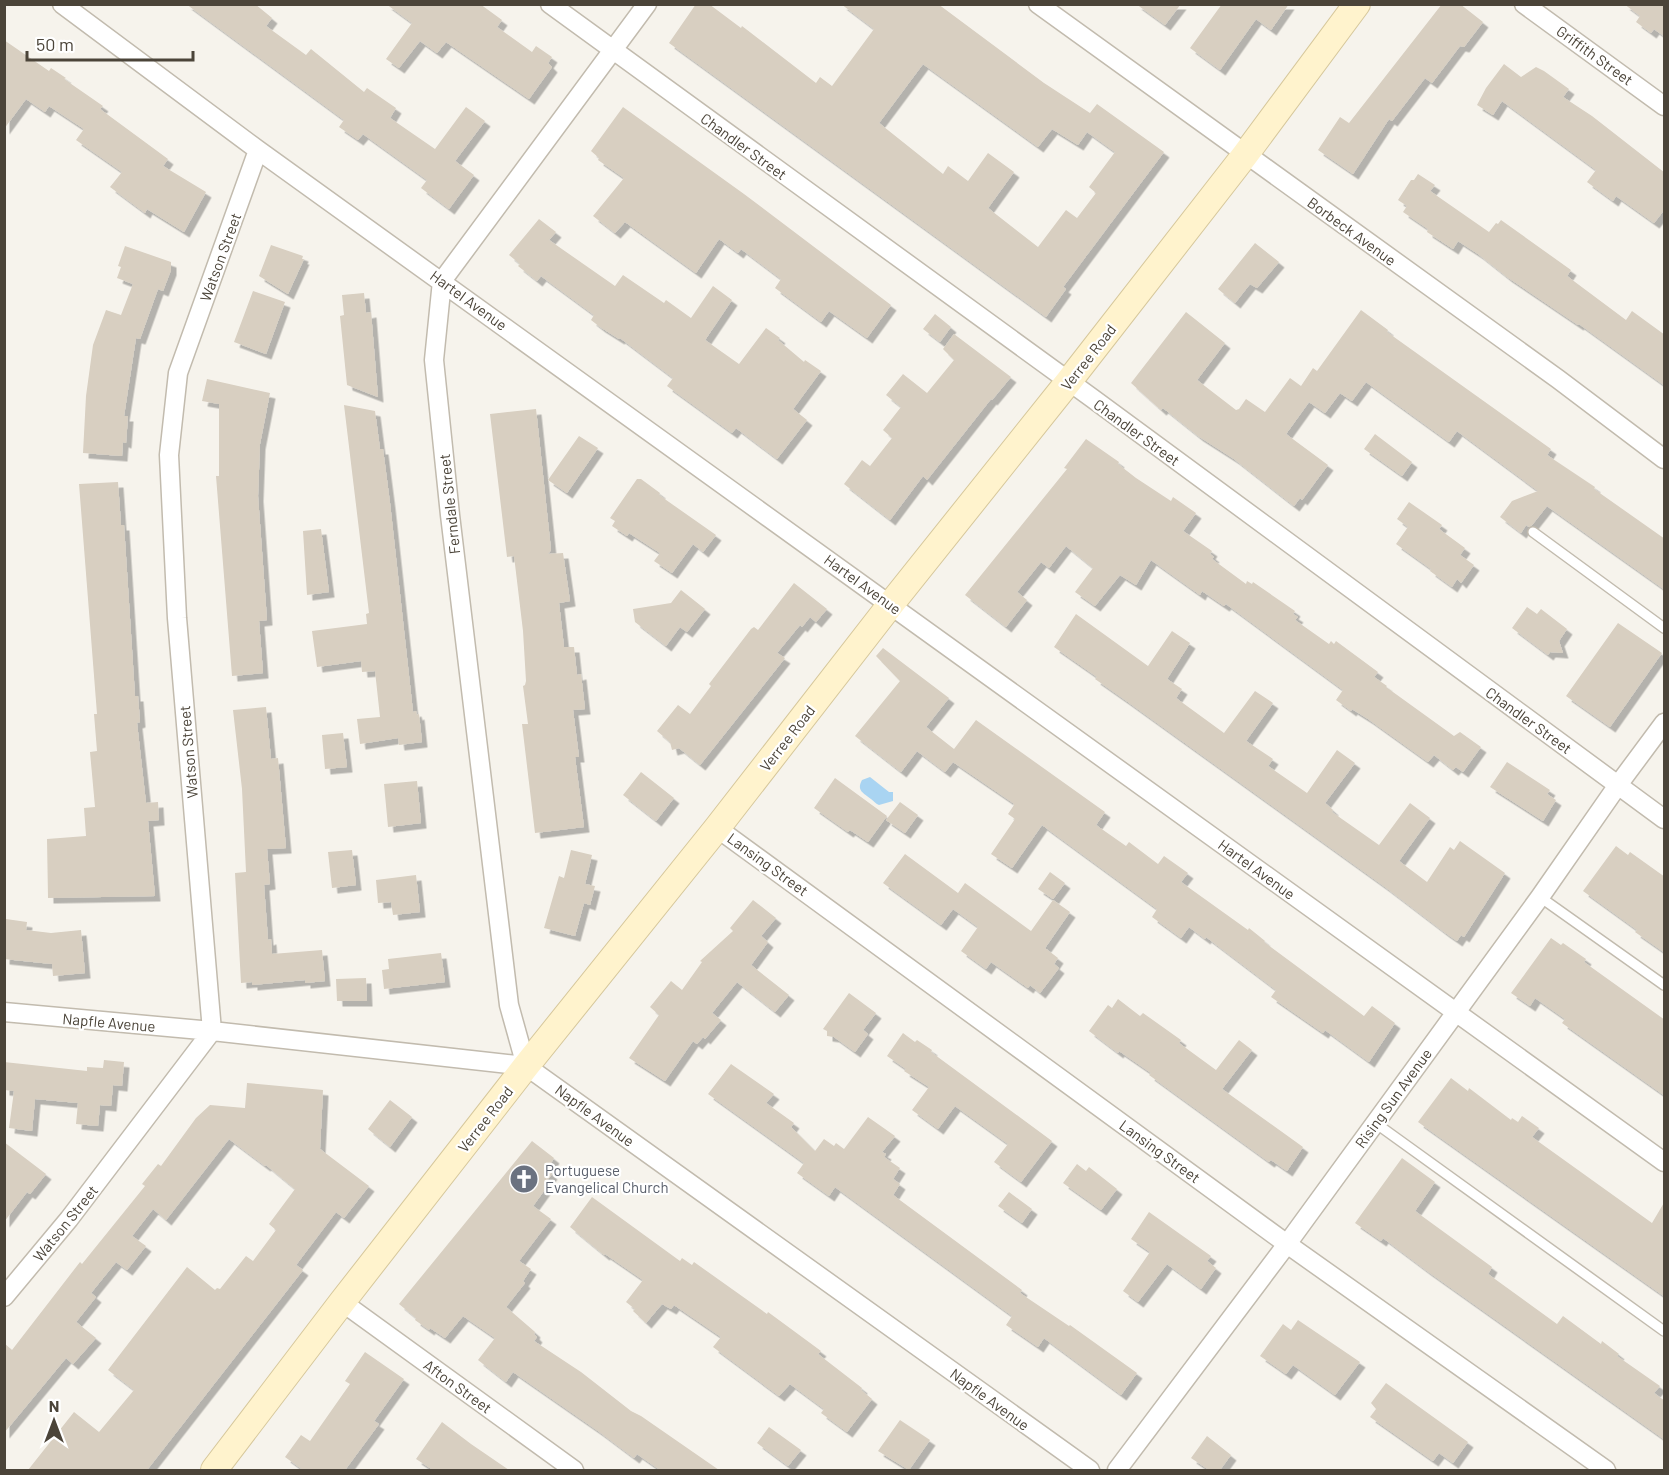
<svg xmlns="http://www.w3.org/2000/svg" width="1669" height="1475" viewBox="0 0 1669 1475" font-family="Barlow,sans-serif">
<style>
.water{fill:#a9d4f2}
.building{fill:#d8cfc1;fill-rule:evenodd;filter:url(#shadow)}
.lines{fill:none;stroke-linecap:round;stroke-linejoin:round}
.service-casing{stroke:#c2bbae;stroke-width:12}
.minor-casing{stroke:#c2bbae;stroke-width:21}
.secondary-casing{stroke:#d6c79b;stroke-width:28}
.service{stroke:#fff;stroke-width:9}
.minor{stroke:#fff;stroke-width:18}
.secondary{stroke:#fff3cd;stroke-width:26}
.labels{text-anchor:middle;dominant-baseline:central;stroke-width:4.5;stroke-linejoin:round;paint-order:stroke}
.street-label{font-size:15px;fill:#4b4439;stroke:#fff}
.worship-label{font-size:15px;fill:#5b616d;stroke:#fff;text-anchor:start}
</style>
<defs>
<filter id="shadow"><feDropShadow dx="5.5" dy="5.5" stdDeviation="0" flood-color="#0004"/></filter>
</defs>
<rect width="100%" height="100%" fill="#f6f3ec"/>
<path class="water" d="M 870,777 L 889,792 L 893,792 L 893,801 L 879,805 C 876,804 874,801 871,799 C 864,793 856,791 862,780 Z"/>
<path class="building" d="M 186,4 L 255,4 L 272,18 L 266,26 L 306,55 L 311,49 L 364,92 L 367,88 L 396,108 L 390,118 L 435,149 L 466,107 L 485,121 L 455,161 L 474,175 L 449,209 L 421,188 L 427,180 L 363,134 L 358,140 L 339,127 L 344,120 Z
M 386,4 L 480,4 L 502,20 L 497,27 L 532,52 L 536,46 L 552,57 L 548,63 L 552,67 L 529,99 L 446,42 L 437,53 L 420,41 L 399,68 L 386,59 L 412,23 Z
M 696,4 L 709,4 L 741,28 L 742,26 L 816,83 L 820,77 L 832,86 L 874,29 L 841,4 L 938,4 L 1044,83 L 1090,113 L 1097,104 L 1164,152 L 1063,287 L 1066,289 L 1046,317 L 669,43 ZM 923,64 L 1038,147 L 1052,129 L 1078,145 L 1087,132 L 1115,152 L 1089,187 L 1096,193 L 1077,218 L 1066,210 L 1038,247 L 988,208 L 1014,172 L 988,153 L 968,181 L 948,166 L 943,174 L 879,123 Z
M 1136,4 L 1181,4 L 1165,25 Z
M 1222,4 L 1289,4 L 1271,30 L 1256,19 L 1220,70 L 1190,48 Z
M 1442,4 L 1460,4 L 1483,22 L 1464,47 L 1460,46 L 1432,83 L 1425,78 L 1392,121 L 1389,119 L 1353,174 L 1318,150 L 1340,117 L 1349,123 Z
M 1624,4 L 1665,4 L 1665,37 L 1654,29 L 1651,33 L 1636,22 L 1640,16 Z
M 4,40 L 49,71 L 51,68 L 66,78 L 64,79 L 103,106 L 100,109 L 168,159 L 163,166 L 206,192 L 184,232 L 147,209 L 145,213 L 110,187 L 122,172 L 76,140 L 84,129 L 49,106 L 45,112 L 26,99 L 4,129 Z
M 1504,64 L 1521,77 L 1536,67 L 1544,71 L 1569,89 L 1563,97 L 1592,116 L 1665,173 L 1665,209 L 1654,223 L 1616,196 L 1613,201 L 1587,182 L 1596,170 L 1502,101 L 1493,115 L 1477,105 L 1486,88 Z
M 623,107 L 744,194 L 891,305 L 867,338 L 829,311 L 821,322 L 775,288 L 781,279 L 741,249 L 738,253 L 719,239 L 696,273 L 625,222 L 615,233 L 593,216 L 624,178 L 598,160 L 599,158 L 591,151 Z
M 1418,174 L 1435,185 L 1430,191 L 1489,232 L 1496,223 L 1498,224 L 1501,220 L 1571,270 L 1567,276 L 1626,320 L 1632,311 L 1665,335 L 1665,386 L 1579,324 L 1578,325 L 1507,277 L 1478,254 L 1458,241 L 1453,249 L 1427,232 L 1428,229 L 1403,212 L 1407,206 L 1398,200 L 1411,180 L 1414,180 Z
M 539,219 L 556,232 L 549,240 L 615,286 L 623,275 L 664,303 L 666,300 L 691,318 L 713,286 L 732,300 L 705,340 L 739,364 L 766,328 L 780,338 L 778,340 L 804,362 L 805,360 L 821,371 L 793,409 L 807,420 L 777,459 L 736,428 L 732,433 L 667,386 L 673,378 L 620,338 L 619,339 L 600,327 L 591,320 L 594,315 L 541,276 L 537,281 L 518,266 L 520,264 L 509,255 Z
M 1255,243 L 1279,262 L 1257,288 L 1250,284 L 1235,303 L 1218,289 Z
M 271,245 L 303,256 L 302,259 L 304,259 L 288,294 L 259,276 Z
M 125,246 L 171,262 L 171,270 L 163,291 L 158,289 L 140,339 L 136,338 L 124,416 L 128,416 L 126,443 L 123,442 L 122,456 L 83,453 L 86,396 L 93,345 L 106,310 L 121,315 L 133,284 L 117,278 L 121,267 L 118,266 Z
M 253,291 L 285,302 L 266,354 L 234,342 Z
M 364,293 L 366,313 L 371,312 L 378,397 L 347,385 L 340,316 L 344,315 L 342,295 Z
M 1361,310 L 1388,330 L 1387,332 L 1551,449 L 1547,455 L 1595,487 L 1594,489 L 1665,539 L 1665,590 L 1547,506 L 1532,525 L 1529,527 L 1526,525 L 1521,533 L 1500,517 L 1512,501 L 1538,491 L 1457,431 L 1449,442 L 1366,382 L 1352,401 L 1340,393 L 1325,413 L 1309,402 L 1286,434 L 1328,465 L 1302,500 L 1300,498 L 1294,506 L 1234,459 L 1198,436 L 1163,408 L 1161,410 L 1131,383 L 1186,312 L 1225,343 L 1197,380 L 1236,410 L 1239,409 L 1246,399 L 1265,412 L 1290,378 L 1301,386 L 1313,368 L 1317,371 Z
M 935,314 L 951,327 L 940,342 L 923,329 Z
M 954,334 L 1011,377 L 992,400 L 991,399 L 927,480 L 923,476 L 890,520 L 844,484 L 862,460 L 870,466 L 892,438 L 883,430 L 901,407 L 886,395 L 903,374 L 927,393 L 954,360 L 943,349 Z
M 207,379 L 270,393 L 260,444 L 258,496 L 267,620 L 259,621 L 263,673 L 232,676 L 216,476 L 219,476 L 219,404 L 202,401 Z
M 344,405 L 375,411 L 380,449 L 383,449 L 390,503 L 413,712 L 416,711 L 417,715 L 419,714 L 422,742 L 399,745 L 398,738 L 360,744 L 357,719 L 380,717 L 375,671 L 362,672 L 361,661 L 317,667 L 312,631 L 367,624 L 366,614 L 369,613 Z
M 536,409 L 551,550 L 548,554 L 563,553 L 570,601 L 559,603 L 564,647 L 574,647 L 577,675 L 581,674 L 585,709 L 573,710 L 579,757 L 575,757 L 584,827 L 535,833 L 522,724 L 528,724 L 523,686 L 525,685 L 526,681 L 523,631 L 514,556 L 507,557 L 490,414 Z
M 1375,434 L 1412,462 L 1402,476 L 1364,449 Z
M 579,436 L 598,448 L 567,493 L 548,480 Z
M 1086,439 L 1119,462 L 1118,464 L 1136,478 L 1171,501 L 1173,497 L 1196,513 L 1183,531 L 1212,551 L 1210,554 L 1214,557 L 1212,559 L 1246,584 L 1247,581 L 1252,584 L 1253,582 L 1295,611 L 1293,614 L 1298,617 L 1295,620 L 1329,644 L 1331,641 L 1334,644 L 1336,641 L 1378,672 L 1374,677 L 1387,686 L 1386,687 L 1454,736 L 1460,732 L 1481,747 L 1463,772 L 1456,767 L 1453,770 L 1434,755 L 1428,762 L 1368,719 L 1352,709 L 1351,711 L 1336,700 L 1343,690 L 1226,604 L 1224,606 L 1202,591 L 1200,595 L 1151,560 L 1136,585 L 1120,575 L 1095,606 L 1075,592 L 1093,568 L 1066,546 L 1049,568 L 1041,562 L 1017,592 L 1027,600 L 1006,627 L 965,595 L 1067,469 L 1064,468 Z
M 637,479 L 641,479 L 660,493 L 659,495 L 716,535 L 703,552 L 693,544 L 672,573 L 654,561 L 660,553 L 629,533 L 627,536 L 612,526 L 615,521 L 610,518 Z
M 118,482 L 121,525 L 124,525 L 135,696 L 138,696 L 140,722 L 137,723 L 146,803 L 158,802 L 159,820 L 148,821 L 155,896 L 48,898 L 47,839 L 86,836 L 84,808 L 95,807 L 90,752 L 97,751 L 94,714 L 97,714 L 79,484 Z
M 1409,502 L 1442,525 L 1439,529 L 1465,548 L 1460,555 L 1474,565 L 1461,583 L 1457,579 L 1452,587 L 1430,571 L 1431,569 L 1396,544 L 1408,527 L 1397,519 Z
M 321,529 L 329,592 L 307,595 L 303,531 Z
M 794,583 L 827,609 L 816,622 L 810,617 L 802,627 L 800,625 L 777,653 L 785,658 L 700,765 L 679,748 L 672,750 L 670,742 L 657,731 L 678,705 L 690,714 L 711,686 L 709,684 L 751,629 L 754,627 L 758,630 Z
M 681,590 L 705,609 L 687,632 L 680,627 L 666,646 L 635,622 L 633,609 L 671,603 Z
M 1527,607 L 1537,614 L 1541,609 L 1567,629 L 1559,641 L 1563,653 L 1550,652 L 1548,655 L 1512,628 Z
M 1076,614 L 1148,666 L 1172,631 L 1190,643 L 1167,679 L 1182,689 L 1176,698 L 1224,733 L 1255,691 L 1273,703 L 1246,741 L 1273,759 L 1268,766 L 1307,793 L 1337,750 L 1355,763 L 1325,803 L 1333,810 L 1332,812 L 1379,845 L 1410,803 L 1430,818 L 1399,861 L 1427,882 L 1450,847 L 1454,850 L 1460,841 L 1505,873 L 1464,937 L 1461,935 L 1457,941 L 1444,932 L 1385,887 L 1125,700 L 1095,679 L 1097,677 L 1054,647 Z
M 1618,623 L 1662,653 L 1610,727 L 1566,696 Z
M 883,648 L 949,698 L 926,727 L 954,749 L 976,720 L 1105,812 L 1096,825 L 1126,846 L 1129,842 L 1158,864 L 1164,856 L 1188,873 L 1181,882 L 1248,930 L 1249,928 L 1265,941 L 1264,942 L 1364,1016 L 1372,1006 L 1395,1023 L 1369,1062 L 1325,1030 L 1323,1033 L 1271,997 L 1276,990 L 1206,937 L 1205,939 L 1189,927 L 1181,938 L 1152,917 L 1157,909 L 1042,825 L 1012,868 L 991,854 L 1015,819 L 1008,814 L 1014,805 L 1013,803 L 953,762 L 945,772 L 917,751 L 901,772 L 855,736 L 900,681 L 876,656 Z
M 266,707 L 271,759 L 278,758 L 286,848 L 267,849 L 270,884 L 264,885 L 268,940 L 271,939 L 272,954 L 322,950 L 325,981 L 305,983 L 305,980 L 252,985 L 252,982 L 241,983 L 235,873 L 246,872 L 242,789 L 233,710 Z
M 343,733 L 347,767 L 325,769 L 322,735 Z
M 1507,762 L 1550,790 L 1547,794 L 1556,800 L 1543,821 L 1490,787 Z
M 641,772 L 674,798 L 656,821 L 623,795 Z
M 835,778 L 887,816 L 868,842 L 850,830 L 848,832 L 814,808 Z
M 417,781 L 421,823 L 388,827 L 384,784 Z
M 900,802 L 918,815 L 905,833 L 886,820 Z
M 1616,846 L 1628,855 L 1630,852 L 1665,877 L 1665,953 L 1635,932 L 1637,930 L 1583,891 Z
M 352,850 L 356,885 L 332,888 L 328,852 Z
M 571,850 L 592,855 L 585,884 L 595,886 L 590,905 L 584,903 L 575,936 L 544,928 L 559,876 L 564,878 Z
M 905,854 L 958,893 L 965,883 L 1031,931 L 1053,900 L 1070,912 L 1045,948 L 1058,958 L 1054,964 L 1059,968 L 1040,993 L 1030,985 L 1028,988 L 991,962 L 986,969 L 961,951 L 978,927 L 953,909 L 941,925 L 883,883 Z
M 1050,872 L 1065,883 L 1053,899 L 1038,889 Z
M 416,875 L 420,912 L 393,915 L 391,902 L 378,903 L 376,880 Z
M 753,900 L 776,918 L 761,936 L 768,942 L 751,965 L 789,995 L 775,1012 L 737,982 L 712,1013 L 721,1020 L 705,1039 L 703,1037 L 697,1044 L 693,1041 L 665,1081 L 629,1058 L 659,1015 L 650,1007 L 671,981 L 682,990 L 702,962 L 700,961 L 733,931 L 730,928 Z
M 6,919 L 27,922 L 26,930 L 51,933 L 81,930 L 85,973 L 53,976 L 52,964 L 4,959 Z
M 1551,938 L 1561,945 L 1563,943 L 1586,959 L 1584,962 L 1665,1020 L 1665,1096 L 1562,1023 L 1565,1019 L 1535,998 L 1530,1006 L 1511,993 Z
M 441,953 L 445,982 L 384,989 L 382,970 L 389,969 L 388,959 Z
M 366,978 L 367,1001 L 337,1001 L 336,979 Z
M 849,993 L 876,1013 L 863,1030 L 868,1034 L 855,1052 L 834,1037 L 827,1036 L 827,1031 L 823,1029 Z
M 1118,999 L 1140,1016 L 1143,1013 L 1181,1040 L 1179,1043 L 1216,1070 L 1239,1040 L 1252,1050 L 1222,1089 L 1303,1147 L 1287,1171 L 1271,1160 L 1269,1162 L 1149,1075 L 1151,1073 L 1119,1051 L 1118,1053 L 1089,1031 L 1108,1005 L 1112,1008 Z
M 903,1033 L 915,1042 L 917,1040 L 932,1050 L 931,1052 L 1052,1141 L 1021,1182 L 994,1162 L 1008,1144 L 955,1106 L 938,1129 L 912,1110 L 929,1087 L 904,1071 L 906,1069 L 887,1056 Z
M 104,1060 L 124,1062 L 122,1086 L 113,1085 L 111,1106 L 100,1105 L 98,1126 L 76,1124 L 78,1103 L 35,1099 L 32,1131 L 9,1128 L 14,1091 L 4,1090 L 4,1062 L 87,1071 L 87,1067 L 103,1068 Z
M 731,1064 L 774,1094 L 766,1103 L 794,1123 L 791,1127 L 815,1151 L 824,1139 L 834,1146 L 836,1143 L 844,1149 L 868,1117 L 895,1136 L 882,1152 L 886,1154 L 884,1157 L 900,1168 L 893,1179 L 900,1184 L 893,1195 L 1022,1290 L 1020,1293 L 1069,1326 L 1070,1325 L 1137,1373 L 1121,1395 L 1044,1338 L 1038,1347 L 1006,1325 L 1012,1316 L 835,1187 L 829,1196 L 797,1173 L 804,1163 L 708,1094 Z
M 1451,1078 L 1468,1091 L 1469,1088 L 1511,1120 L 1512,1118 L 1518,1122 L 1522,1116 L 1539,1128 L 1532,1137 L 1652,1223 L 1665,1201 L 1665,1297 L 1418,1122 Z
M 247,1083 L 323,1090 L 320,1149 L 369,1186 L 344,1218 L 336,1212 L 296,1265 L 303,1270 L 147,1470 L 28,1470 L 74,1412 L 99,1432 L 134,1390 L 108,1370 L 187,1267 L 215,1290 L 217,1288 L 220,1289 L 246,1256 L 253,1261 L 276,1230 L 269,1224 L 295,1189 L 266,1165 L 265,1166 L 229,1139 L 166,1220 L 153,1209 L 132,1236 L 146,1246 L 127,1270 L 116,1262 L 91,1293 L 96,1297 L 76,1322 L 96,1338 L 73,1364 L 66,1358 L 4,1433 L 4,1343 L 12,1350 L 80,1262 L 82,1264 L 145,1186 L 142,1184 L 158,1164 L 161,1166 L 196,1118 L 210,1105 L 245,1108 Z
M 390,1100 L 412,1117 L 390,1147 L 368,1129 Z
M 532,1141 L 554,1158 L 547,1170 L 552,1174 L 543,1186 L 546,1188 L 533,1206 L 551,1219 L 519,1261 L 531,1269 L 523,1281 L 525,1283 L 506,1307 L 535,1332 L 534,1334 L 537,1337 L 534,1341 L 581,1372 L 631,1411 L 641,1416 L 719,1470 L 660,1470 L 637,1454 L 634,1458 L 598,1431 L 513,1372 L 506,1382 L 478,1360 L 495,1338 L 463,1316 L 445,1338 L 430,1328 L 429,1330 L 415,1320 L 416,1318 L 399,1304 Z
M 4,1142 L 46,1174 L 30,1194 L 27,1192 L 4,1222 Z
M 1402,1158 L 1435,1182 L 1415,1211 L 1492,1267 L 1488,1274 L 1557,1324 L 1563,1316 L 1601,1344 L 1602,1341 L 1619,1354 L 1617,1356 L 1660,1386 L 1654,1393 L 1665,1401 L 1665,1440 L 1427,1271 L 1383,1238 L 1381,1241 L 1355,1223 Z
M 1077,1164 L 1086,1171 L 1089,1167 L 1117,1189 L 1101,1210 L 1063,1183 Z
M 1009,1192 L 1032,1209 L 1022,1223 L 998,1206 Z
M 592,1197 L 680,1261 L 682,1258 L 692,1265 L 694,1262 L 767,1314 L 768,1312 L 821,1351 L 818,1354 L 862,1388 L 861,1390 L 872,1399 L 847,1432 L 821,1413 L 824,1409 L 790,1384 L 779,1396 L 713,1347 L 721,1337 L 674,1305 L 671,1309 L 662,1304 L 646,1323 L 633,1311 L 635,1309 L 626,1302 L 643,1280 L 605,1254 L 604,1255 L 570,1227 Z
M 1149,1212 L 1211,1256 L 1207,1261 L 1216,1268 L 1201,1289 L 1167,1264 L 1138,1302 L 1123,1291 L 1150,1252 L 1131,1239 Z
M 1298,1320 L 1360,1362 L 1335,1395 L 1293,1365 L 1286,1374 L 1260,1356 L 1283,1324 L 1291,1330 Z
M 365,1352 L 404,1379 L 374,1421 L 379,1424 L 345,1470 L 303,1470 L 285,1457 L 301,1435 L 310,1441 L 350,1384 L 345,1381 Z
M 1386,1383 L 1468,1442 L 1453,1463 L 1439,1453 L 1433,1461 L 1370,1417 L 1376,1409 L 1371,1403 Z
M 900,1420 L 930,1440 L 909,1470 L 878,1451 Z
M 442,1422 L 471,1444 L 509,1470 L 433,1470 L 416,1459 Z
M 769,1427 L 801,1450 L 788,1466 L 757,1443 Z
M 1207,1436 L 1231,1455 L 1220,1470 L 1209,1470 L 1191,1458 Z"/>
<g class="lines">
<g class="service-casing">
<path id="service" d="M 1533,532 L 1664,628
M 1540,897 L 1664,985
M 1374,1122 L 1664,1331"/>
</g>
<g class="minor-casing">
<path id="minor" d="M 62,4 L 258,150 L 1664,1162
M 550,4 L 1092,398 L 1664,819
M 1038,4 L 1558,379 L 1664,459
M 1524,4 L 1664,106
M 717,828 L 1287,1244 L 1606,1470
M 4,1012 L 212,1031 L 526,1066 L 1090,1470
M 526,1066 L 509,1005 L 450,515 L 434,360 L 442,281 L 647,4
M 4,1297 L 69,1219 L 212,1031 L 177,618 L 169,455 L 178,373 L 258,150
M 342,1302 L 574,1470
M 1117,1470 L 1287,1244 L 1540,897 L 1618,785 L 1664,723"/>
</g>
<g class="secondary-casing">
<path id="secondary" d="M 214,1470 L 342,1302 L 526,1066 L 717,828 L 891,604 L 1069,381 L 1245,155 L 1357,4"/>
</g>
<use href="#service" class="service"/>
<use href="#minor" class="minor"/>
<use href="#secondary" class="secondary"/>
</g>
<defs>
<g id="church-disc" transform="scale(1.5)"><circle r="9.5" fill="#6b7280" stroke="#fff"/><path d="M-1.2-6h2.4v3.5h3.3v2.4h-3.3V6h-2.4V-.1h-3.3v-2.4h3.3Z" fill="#fff"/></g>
</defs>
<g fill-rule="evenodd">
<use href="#church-disc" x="524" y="1179"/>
</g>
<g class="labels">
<g class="street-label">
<text transform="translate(1595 55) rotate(36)">Griffith Street</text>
<text transform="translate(744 146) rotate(36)">Chandler Street</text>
<text transform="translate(1352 231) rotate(36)">Borbeck Avenue</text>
<text transform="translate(220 257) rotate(-70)">Watson Street</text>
<text transform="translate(469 300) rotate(36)">Hartel Avenue</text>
<text transform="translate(1088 357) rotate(-52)">Verree Road</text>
<text transform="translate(1137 432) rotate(36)">Chandler Street</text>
<text transform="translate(449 504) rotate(-96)">Ferndale Street</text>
<text transform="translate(863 584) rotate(36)">Hartel Avenue</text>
<text transform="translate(1529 720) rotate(36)">Chandler Street</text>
<text transform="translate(787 738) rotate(-52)">Verree Road</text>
<text transform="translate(188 752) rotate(-95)">Watson Street</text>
<text transform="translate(768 864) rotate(36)">Lansing Street</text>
<text transform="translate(1257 869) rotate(36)">Hartel Avenue</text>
<text transform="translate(109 1022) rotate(5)">Napfle Avenue</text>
<text transform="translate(1393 1098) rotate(-54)">Rising Sun Avenue</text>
<text transform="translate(595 1115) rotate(36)">Napfle Avenue</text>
<text transform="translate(485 1119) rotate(-52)">Verree Road</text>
<text transform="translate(1160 1151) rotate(36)">Lansing Street</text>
<text transform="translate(65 1223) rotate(-51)">Watson Street</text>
<text transform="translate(458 1386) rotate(36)">Afton Street</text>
<text transform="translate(990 1399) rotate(36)">Napfle Avenue</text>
</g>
<g class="worship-label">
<text x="545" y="1170">Portuguese<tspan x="545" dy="17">Evangelical Church</tspan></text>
</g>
</g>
<rect width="1669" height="1475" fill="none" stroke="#4b4439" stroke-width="12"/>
<g transform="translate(54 1421)" stroke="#ffffff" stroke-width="4.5" paint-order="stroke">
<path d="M0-4.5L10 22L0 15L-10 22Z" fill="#4b4439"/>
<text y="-9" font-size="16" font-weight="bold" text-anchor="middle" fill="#4b4439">N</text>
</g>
<path d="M27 51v9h166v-9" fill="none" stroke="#4b4439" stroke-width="3"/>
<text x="36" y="51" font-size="18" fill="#4b4439" stroke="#ffffff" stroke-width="4.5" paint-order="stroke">50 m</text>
</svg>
